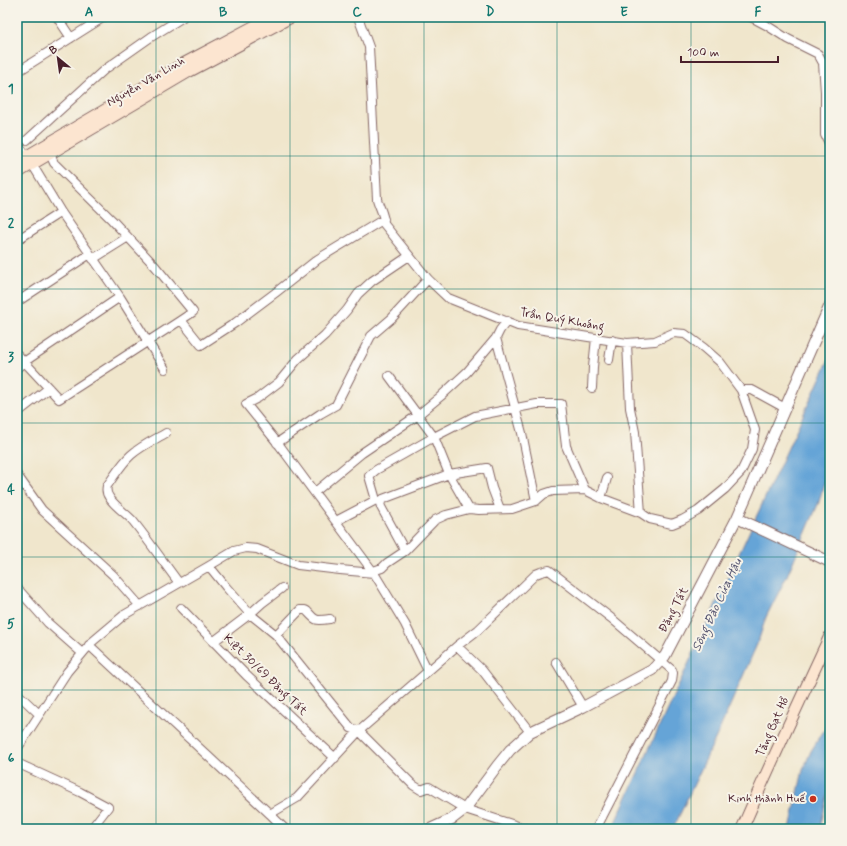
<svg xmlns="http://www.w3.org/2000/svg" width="847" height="846" viewBox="0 0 847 846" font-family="Mynerve,sans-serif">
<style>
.water{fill:#65a4d7;stroke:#586281}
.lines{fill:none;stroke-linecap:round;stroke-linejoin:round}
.minor-casing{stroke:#846563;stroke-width:10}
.tertiary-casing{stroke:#846563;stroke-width:12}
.secondary-casing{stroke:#846563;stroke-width:13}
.minor{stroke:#fff;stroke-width:8}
.tertiary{stroke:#fff;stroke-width:10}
.secondary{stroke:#fce5d0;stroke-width:11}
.grid{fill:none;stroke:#0f766e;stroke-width:1;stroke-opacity:0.55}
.poi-dot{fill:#c8321e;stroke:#f7f3e8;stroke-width:1.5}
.labels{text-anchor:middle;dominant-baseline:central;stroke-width:4;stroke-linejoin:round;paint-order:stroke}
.street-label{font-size:12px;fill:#4a1f2b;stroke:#f7f3e8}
.poi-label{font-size:12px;fill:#4a1f2b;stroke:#f7f3e8;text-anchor:end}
.water-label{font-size:13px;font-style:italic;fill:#555470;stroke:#f7f3e8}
.neatline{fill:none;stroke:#0f766e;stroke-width:1.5}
.grid-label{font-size:13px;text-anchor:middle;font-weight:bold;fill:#0f766e}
</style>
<rect width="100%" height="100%" fill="#f7f3e8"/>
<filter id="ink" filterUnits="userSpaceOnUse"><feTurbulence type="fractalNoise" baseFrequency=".025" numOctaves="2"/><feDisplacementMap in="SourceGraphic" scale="8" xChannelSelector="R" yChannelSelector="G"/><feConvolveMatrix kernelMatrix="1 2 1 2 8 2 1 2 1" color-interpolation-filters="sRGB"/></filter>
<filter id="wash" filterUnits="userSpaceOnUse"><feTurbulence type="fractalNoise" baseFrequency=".012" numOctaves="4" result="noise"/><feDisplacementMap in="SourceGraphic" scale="16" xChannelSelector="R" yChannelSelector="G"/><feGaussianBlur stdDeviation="0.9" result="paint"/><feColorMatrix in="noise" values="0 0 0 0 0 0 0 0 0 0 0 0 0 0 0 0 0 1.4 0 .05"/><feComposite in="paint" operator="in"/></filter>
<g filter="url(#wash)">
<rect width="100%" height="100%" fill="#f0e6cc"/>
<path class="water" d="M 830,357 L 830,470 L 823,487 L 819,502 L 786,578 L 766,617 L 758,642 L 718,733 L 673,829 L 612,829 Z
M 830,721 L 830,784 L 820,829 L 790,829 L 803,770 L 811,751 Z"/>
</g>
<g filter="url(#ink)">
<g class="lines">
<g class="minor-casing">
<path id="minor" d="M 57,17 L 71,38
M 358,17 L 369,47 L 377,199 C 379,207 385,216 384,224 L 428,279 L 448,298 L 518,326 L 627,343 L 655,341 L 673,333 L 685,334 L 704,348 L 720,362 L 741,390 L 752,390 L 785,408
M 751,17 L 766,25 L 788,39 L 818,54 L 823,63 L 825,92 L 825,135 L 830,145
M 17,72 L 104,17
M 27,140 L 104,70 L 151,37 L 183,17
M 17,143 L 32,164 L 61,212 L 120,297 L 165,369
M 50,154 L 54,163 L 112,220 L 155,266 L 193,312 L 181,320 L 201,345 L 235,323 L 275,293 L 318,259 L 384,219
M 17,240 L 61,212
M 409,256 L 372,281 L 358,294 L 347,310 L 325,335 L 298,359 L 279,382 L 258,398 L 246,404 L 280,446 L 374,573 L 405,624 L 428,671
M 93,259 L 128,237
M 17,302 L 90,254
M 496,338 L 522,433 L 536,501
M 627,343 L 630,408 L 635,432 L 641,513
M 17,354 L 59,399 L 181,320
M 609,360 L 612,340
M 17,368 L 24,362 L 120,297
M 389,376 L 434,437 L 449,474 L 469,509
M 592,388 L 593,367 L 596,338
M 17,413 L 49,388
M 166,433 C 154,440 141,446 131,455 C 121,464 115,475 107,486 C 106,490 106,493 109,497 C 114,506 126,513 133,521 C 149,541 164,563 179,583
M 277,443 L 320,414 L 336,405 L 371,336 L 392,318 L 428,279
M 17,475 L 42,510 L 113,575 L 140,606
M 315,492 L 362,453 L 418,415 L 441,396 L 467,372 L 496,338 L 500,330 L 507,321
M 601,498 L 607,478
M 336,521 L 376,500 L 369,476 L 376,470 L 434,437 L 475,416 L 537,404 L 561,404 L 566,446 L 585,490
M 405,551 L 381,507 L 380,503 L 383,499 L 449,474 L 487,468 L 492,488 L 500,509
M 209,566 L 226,587 L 250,614 L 276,635 L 351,728 L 359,731 L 413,785 L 421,790 L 429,787 L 465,809 L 527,829
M 17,588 L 48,623 L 82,653
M 181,608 L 246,675 L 335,758
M 276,635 L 300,610 L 305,610 L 307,611 C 316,621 315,621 330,619
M 213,642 L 250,614 L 262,603 L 282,588
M 89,645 L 270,814 L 285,829
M 457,646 L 482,670 L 530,732
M 556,662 L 583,707
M 17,693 L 39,714
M 17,749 L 67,672 L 92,642 L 124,615 L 209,566 L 234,551 L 246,548 L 257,549 L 298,565 L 340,570 L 374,573 L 376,570 L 382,568 L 387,563 L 405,551 L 435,520 L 446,515 L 469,509 L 479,510 L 512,509 L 536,501 L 544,494 L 553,491 L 585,490 L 601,498 L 641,513 L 650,519 L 672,524 L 682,520 L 698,511 L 725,489 L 741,472 L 752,449 L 755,430 L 741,390
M 17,763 L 80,792 L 108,807 L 91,829
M 270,814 L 297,798 L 359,731 L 457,646 L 478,630 L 536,574 L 541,572 L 549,570 L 611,618 L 672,670 L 673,673 L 672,681 L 596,829"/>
</g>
<g class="tertiary-casing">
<path id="tertiary" d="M 737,518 L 830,562
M 430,829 L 452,819 L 465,809 L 497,766 L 510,750 L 530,732 L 583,707 L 639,677 L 652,670 L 665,656 L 737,518 L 830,305"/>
</g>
<g class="secondary-casing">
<path id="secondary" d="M 17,162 L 183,64 L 272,17
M 17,173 L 188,72 L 291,17
M 742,829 C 770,764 800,700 830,636"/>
</g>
<use href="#minor" class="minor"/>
<use href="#tertiary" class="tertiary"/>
<use href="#secondary" class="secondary"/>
</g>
</g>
<path class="grid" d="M 156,17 L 156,829M 290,17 L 290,829M 424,17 L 424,829M 557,17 L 557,829M 691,17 L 691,829M 17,156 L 830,156M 17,289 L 830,289M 17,423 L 830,423M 17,557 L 830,557M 17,690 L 830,690"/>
<circle class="poi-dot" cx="813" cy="799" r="4"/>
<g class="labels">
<g class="street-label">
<text transform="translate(146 82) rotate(-30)">Nguyễn Văn Linh</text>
<text transform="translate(562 320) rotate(10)">Trần Quý Khoáng</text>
<text transform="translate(674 610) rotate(-62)">Đặng Tất</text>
<text transform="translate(265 675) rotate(44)">Kiệt 30/69 Đặng Tất</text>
<text transform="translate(773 727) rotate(-66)">Tăng Bạt Hổ</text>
</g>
<g class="poi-label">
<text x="805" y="799">Kinh thành Huế</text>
</g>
<g class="water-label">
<text transform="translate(717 605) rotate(-65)">Sông Đào Cửa Hậu</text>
</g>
</g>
<rect width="847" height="846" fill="none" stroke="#f7f3e8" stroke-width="44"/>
<g transform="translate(58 58) rotate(331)" stroke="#f7f3e8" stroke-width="3" paint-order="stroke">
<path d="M0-3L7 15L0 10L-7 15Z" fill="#4a1f2b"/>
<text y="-6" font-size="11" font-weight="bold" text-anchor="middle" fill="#4a1f2b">B</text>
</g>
<path d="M681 56v6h97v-6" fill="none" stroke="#4a1f2b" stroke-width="2"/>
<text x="687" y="56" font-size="12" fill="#4a1f2b" stroke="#f7f3e8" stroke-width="3" paint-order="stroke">100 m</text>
<rect x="22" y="22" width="803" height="802" class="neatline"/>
<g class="grid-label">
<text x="89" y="16">A</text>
<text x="223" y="16">B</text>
<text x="357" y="16">C</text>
<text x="490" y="16">D</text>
<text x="624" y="16">E</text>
<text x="758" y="16">F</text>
<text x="11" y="93">1</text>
<text x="11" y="227">2</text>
<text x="11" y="361">3</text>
<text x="11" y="494">4</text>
<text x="11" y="628">5</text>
<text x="11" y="762">6</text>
</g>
</svg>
